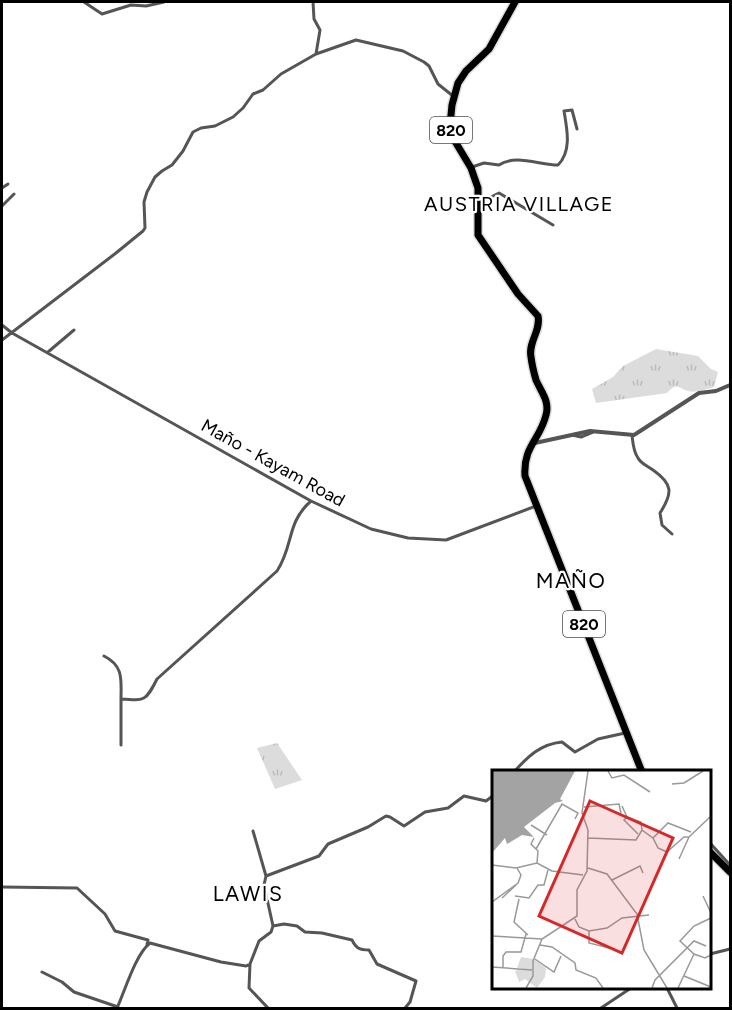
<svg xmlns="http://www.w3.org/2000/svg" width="732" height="1010" viewBox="0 0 732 1010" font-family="Figtree,sans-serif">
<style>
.grass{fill:url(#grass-tufts)}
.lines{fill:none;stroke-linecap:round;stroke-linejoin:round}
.trunk-casing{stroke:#dbdbdb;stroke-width:10}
.minor{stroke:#555;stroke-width:3}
.tertiary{stroke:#555;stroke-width:4}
.trunk{stroke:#000;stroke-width:7}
.labels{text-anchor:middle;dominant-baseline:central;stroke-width:4.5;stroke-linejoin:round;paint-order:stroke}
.shield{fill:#fff;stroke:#4c4c4c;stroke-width:1.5}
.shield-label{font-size:16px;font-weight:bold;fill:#000}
.street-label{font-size:18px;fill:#000;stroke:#fff}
.neighbourhood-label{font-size:20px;letter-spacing:1.5px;fill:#000;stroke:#fff}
.quarter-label{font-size:21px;letter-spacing:1.5px;fill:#000;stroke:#fff}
.inset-road{fill:none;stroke:#999;stroke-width:1.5}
.view{fill:#d62828;fill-opacity:0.15;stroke:#d62828;stroke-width:3}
.inset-edge{fill:none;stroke:#000;stroke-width:3}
</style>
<defs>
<pattern id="grass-tufts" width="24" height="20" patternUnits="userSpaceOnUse" patternTransform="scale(1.5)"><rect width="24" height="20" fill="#dcdcdc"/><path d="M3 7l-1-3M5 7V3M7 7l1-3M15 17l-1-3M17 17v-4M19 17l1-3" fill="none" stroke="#bbb"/></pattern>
</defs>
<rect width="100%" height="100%" fill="#fff"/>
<path class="grass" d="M 656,349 L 698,356 L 711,369 L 718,372 L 714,387 C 707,389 695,393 688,391 C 679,388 676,382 667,393 L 596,403 L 592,389 L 613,377 L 623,366 Z
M 277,743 L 302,780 L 275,789 L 257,748 Z"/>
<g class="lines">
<g class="trunk-casing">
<path id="trunk" d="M 515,2 L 489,49 L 466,71 L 458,83 L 452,105 L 450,125 L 453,138 L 471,168 L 478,188 L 478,235 L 518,294 L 538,316 C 541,331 528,342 531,357 C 532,365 534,373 536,380 C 541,392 550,401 546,415 C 540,440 523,446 525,476 L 642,772
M 710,852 L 730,872"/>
</g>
<path class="minor" d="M 84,2 L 102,14 L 131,5 L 146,6 L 164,2
M 313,2 L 314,19 L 320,30 L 316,54
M 472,167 L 484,163 L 499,165 C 515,154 540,165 558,165 C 572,151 567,129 564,111 L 572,110 L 577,129
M 2,188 L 8,184
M 479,203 L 499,193 L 553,225
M 2,206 L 14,194
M 2,325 L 12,333 L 311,501 L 371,529 L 408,538 L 446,540 L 536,506
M 2,340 L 116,253 L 143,231 L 145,228 L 144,202 L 147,192 L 155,177 L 162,171 L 172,165 L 183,151 L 193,132 L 201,128 L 215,126 L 233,117 L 243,108 L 253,94 L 263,90 L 281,74 L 316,54 L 356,40 L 403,51 L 424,62 L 429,66 L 438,84 L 453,96
M 48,352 L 74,330
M 572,435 L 581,437 L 593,432
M 632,435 C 633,443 633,451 638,458 C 641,464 648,466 653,470 C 673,484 673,493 660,513 L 662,525 L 672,534
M 104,656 C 124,666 121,680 121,699 C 145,701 146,701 157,679 L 277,571 C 294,545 286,523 311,501
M 121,699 L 121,745
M 514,772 C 528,756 541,744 562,742 L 575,752 L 598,739 L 625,733
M 253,831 L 266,876
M 710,843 L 730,865
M 2,887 L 77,888 L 105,914 L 115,931 L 148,940 L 147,944
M 273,926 L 284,924 L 297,926 L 305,932 L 322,933 L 352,940 C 356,948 359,950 369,950 L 377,964 L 416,981 L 410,1002 L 405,1008
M 710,954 L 730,949
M 250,964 L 249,988 L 268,1008
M 42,972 L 62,982 L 74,992 L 118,1007
M 667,988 L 677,1008
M 117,1008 C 125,991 135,955 150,943 L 221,962 L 246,966 L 250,964 L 259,941 L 271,932 L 273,926 L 264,885 L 266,876 L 319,856 L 328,844 L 368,827 L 386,816 L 390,817 L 404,826 L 425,812 L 448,808 L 464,796 L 486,801 L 494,795
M 601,1008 L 631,988"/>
<path class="tertiary" d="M 535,443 L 590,431 L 634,435 L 699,393 L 716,391 L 730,385"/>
<use href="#trunk" class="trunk"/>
</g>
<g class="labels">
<g class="shield">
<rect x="430" y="117" width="42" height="26" rx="4.5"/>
<rect x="563" y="611" width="42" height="26" rx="4.5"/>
</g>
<g class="shield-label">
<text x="451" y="130">820</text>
<text x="584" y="624">820</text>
</g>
<g class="street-label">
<text transform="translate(273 463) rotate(29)">Maño - Kayam Road</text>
</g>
<g class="neighbourhood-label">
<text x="519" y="204">AUSTRIA VILLAGE</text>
</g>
<g class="quarter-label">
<text x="571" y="580">MAÑO</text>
<text x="248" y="893">LAWIS</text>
</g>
</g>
<g transform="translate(492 770)">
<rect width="219" height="219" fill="#fff"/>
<path d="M 29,187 L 42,189 L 54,198 L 53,207 L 45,218 L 33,209 L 27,212 L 23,201 L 31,198 L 25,198 Z" fill="#dcdcdc"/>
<path d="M 0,1 L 83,1 L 68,29 L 71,31 L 63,33 L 32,57 L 42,67 L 30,65 L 15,74 L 13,68 L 0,83 Z" fill="#a3a3a3"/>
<path class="inset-road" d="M 116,1 L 120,8 L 132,5 L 158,22M 180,14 L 192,13 L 211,1M 130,36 L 135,47 L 149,52 L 150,60M 92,37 L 127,34 L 129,43M 135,47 L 132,50 L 146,64M 39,55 L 55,65M 42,68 L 39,74 L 46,81 L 45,93M 96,68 L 144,70 L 150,60 L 161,68 L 176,53 L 199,62M 161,68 L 166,78 L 175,82M 44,79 L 70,34 L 86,43 L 83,49M 175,82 L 192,67 L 197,67 L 219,46M 187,89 L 197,67M 0,95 L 24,98 L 45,93 L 60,101 L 91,105M 96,98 L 115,104 L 145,144 L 152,180 L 175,218M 120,110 L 148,96 L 151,103M 23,126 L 37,128 L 46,115 L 52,115 L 56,100M 211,126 L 219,143M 10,128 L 24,115M 27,129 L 22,152 L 36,165M 0,132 L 26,113 L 29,105 L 25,98M 219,148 L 202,156 L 188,171 L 202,184 L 213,188 L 219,185M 83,149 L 87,157 L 97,161 L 115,158 L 130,148 L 157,145M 97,161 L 97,173 L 121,179M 0,166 L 50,169M 48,175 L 60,177 L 83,193 L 84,200 L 104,208 L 111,218M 43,189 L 62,202 L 69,186M 0,197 L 40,200M 11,197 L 11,186 L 14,182 L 29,182 L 34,164M 192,206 L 219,217M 34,218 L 41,206 L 41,191 L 50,169 L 85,146 L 85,120 L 95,101 L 96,60 L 90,43 L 96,1M 160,218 L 163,210 L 202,171 L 214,176M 186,218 L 202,184"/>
<path class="view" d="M 98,31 L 181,68 L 130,183 L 47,146 Z"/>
<rect width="219" height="219" class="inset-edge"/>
</g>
<rect width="732" height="1010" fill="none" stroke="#000000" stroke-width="6"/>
</svg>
